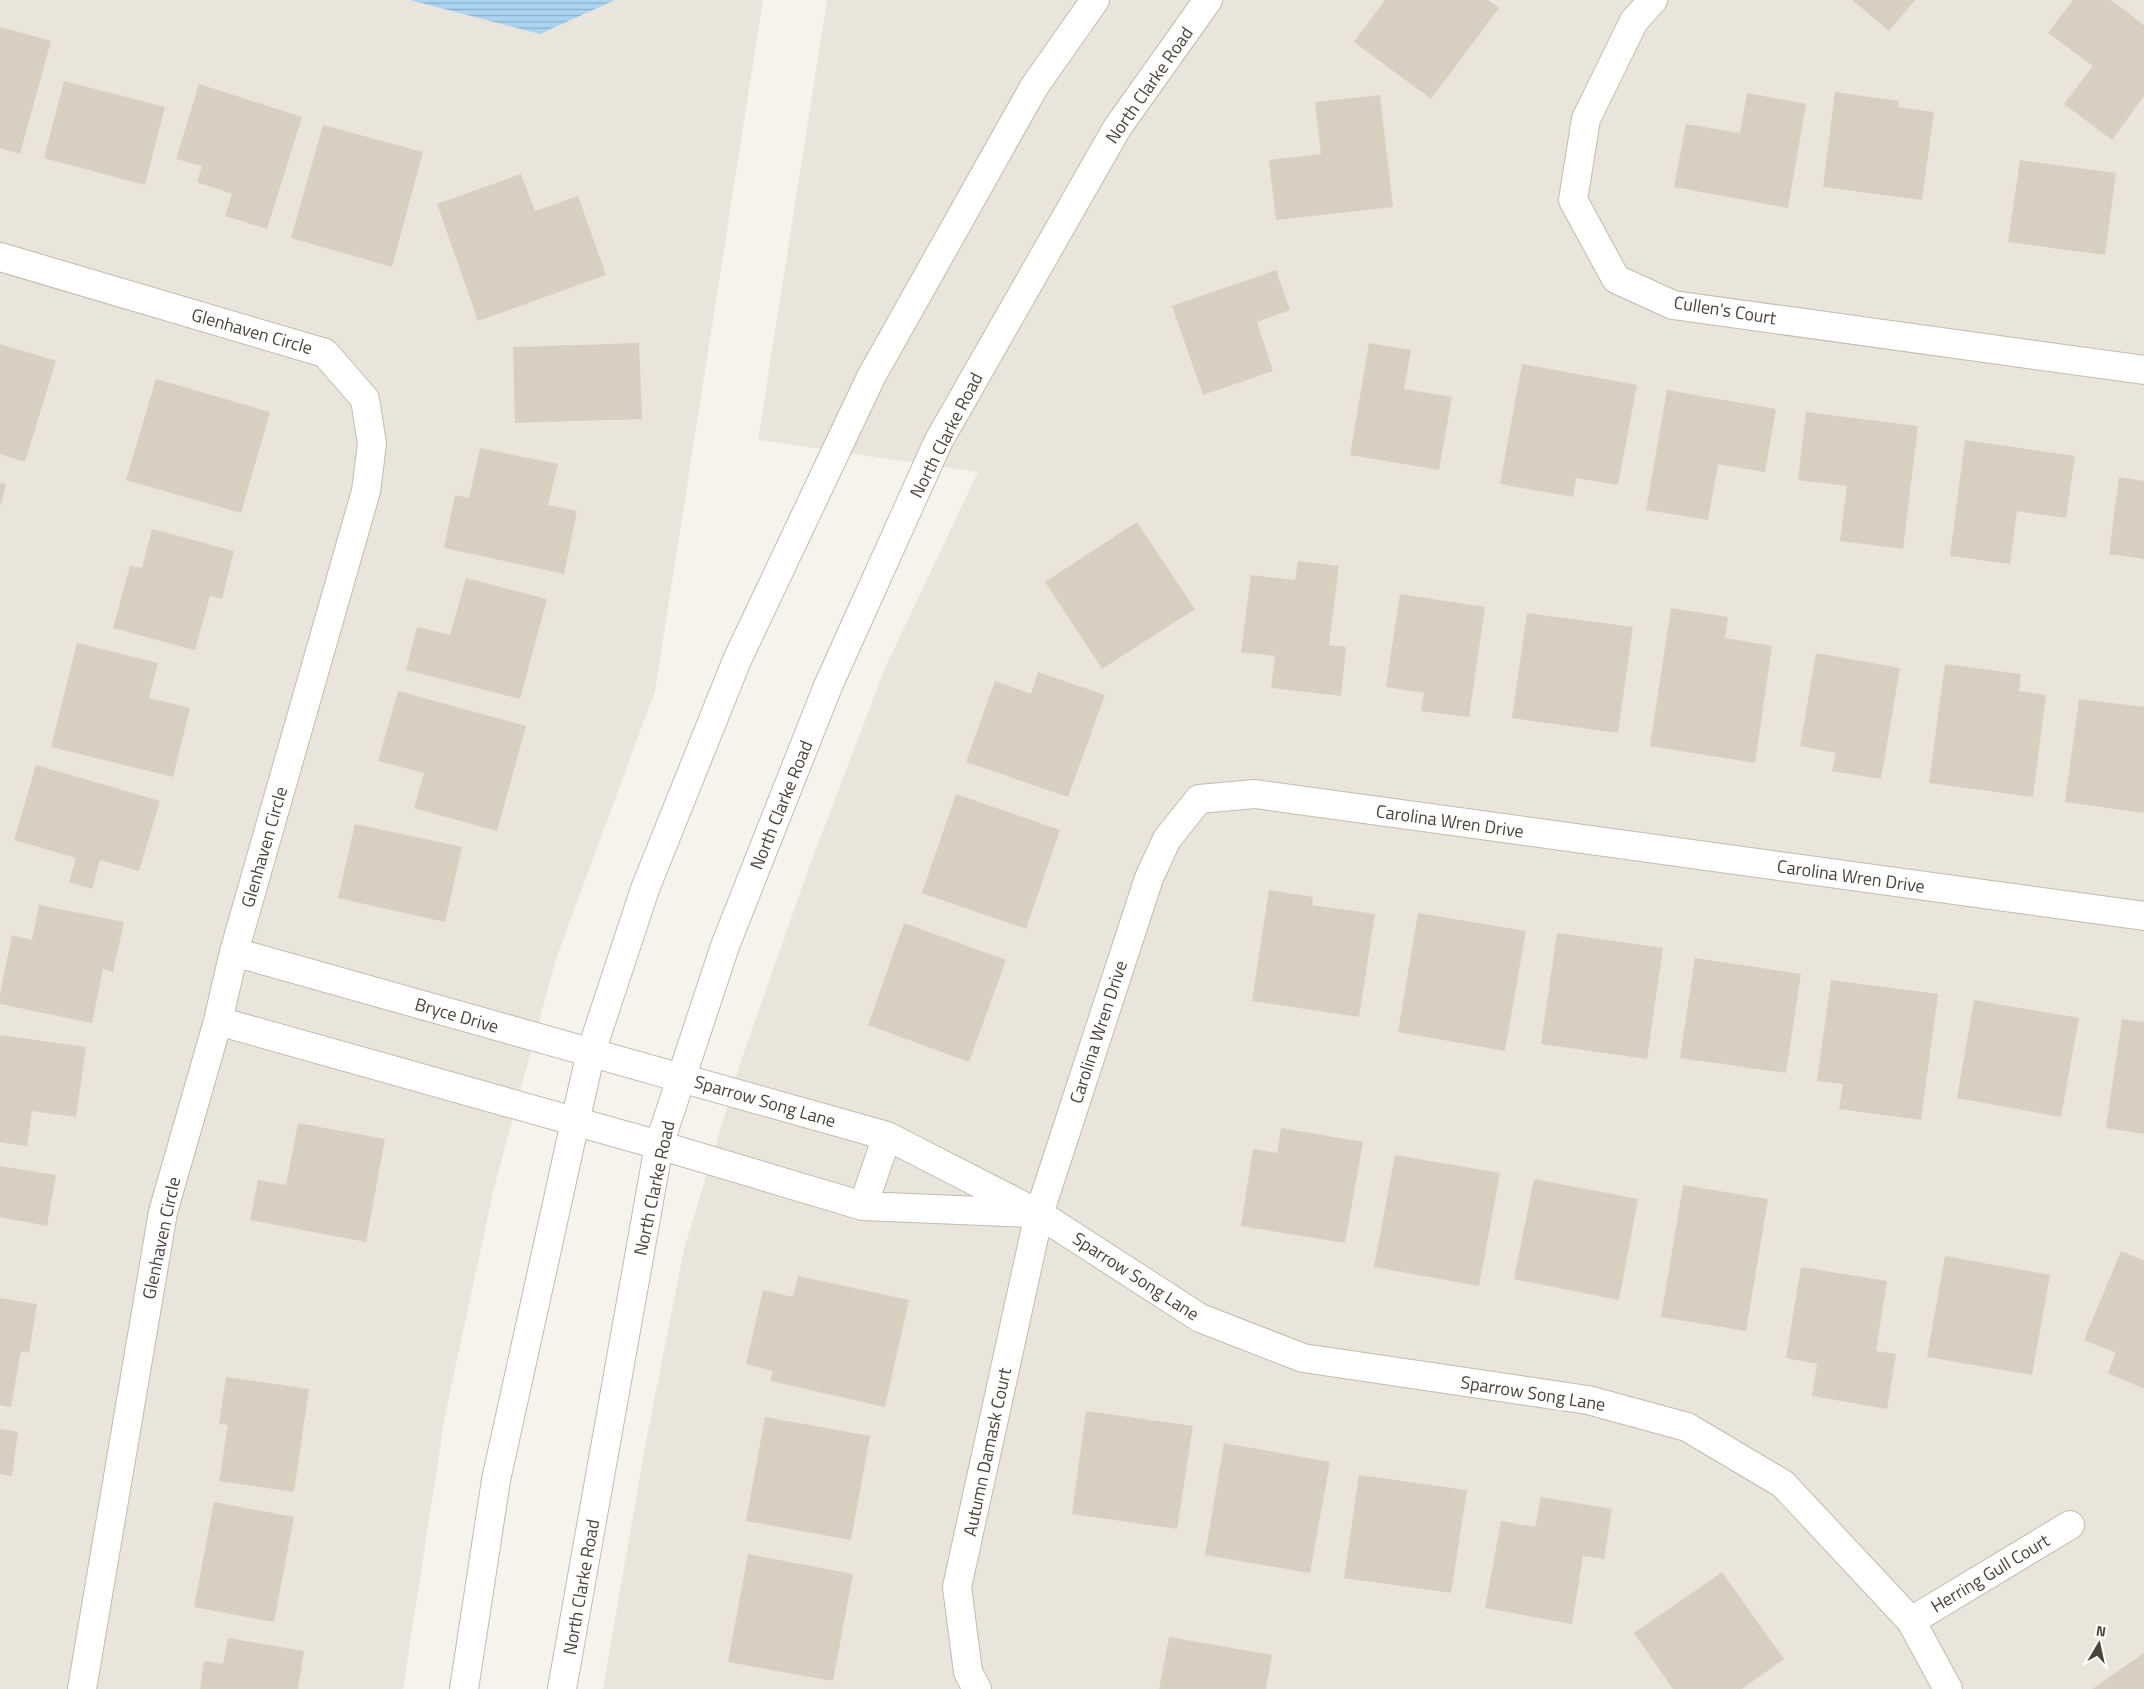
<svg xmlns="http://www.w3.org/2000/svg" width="2144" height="1689" viewBox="0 0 2144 1689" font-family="'Titillium Web',sans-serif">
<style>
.residential{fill:#eae5da}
.water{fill:url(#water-rules)}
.building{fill:#d8cfc1}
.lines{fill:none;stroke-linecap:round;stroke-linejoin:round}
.minor-casing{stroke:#c2bbae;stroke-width:30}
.tertiary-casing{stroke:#c2bbae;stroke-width:30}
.minor{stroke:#fff;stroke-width:28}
.tertiary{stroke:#fff;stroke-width:28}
.labels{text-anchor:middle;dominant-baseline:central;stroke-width:5;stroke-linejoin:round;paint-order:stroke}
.street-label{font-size:18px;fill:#4b4439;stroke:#fff}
</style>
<defs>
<pattern id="water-rules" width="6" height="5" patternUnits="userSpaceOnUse" patternTransform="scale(1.25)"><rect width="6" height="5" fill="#a9d4f2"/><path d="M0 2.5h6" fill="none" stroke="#8caec5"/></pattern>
</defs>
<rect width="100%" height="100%" fill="#f6f3ec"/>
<path class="residential" d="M 0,0 L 763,0 L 655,691 L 556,959 L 494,1188 L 445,1416 L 403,1689 L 0,1689 Z
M 827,0 L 2144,0 L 2144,1689 L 603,1689 L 644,1452 L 684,1249 L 742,1058 L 808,870 L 885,668 L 978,472 L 758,440 Z"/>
<path class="water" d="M 410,0 L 615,0 L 540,34 Z"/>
<path class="building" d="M 1385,0 L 1488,0 L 1499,8 L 1431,99 L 1354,42 Z
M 1852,0 L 1915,0 L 1889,31 Z
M 2073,0 L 2111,0 L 2144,25 L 2144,96 L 2112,140 L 2064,104 L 2093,66 L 2048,33 Z
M 0,27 L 51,41 L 20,154 L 0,148 Z
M 64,81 L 165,107 L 145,185 L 44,158 Z
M 199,84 L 302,117 L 267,229 L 225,216 L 232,194 L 197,182 L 202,166 L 176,159 Z
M 1835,92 L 1899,101 L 1898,107 L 1934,112 L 1922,200 L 1823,187 Z
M 1747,93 L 1806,104 L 1788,208 L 1674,187 L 1686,124 L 1740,133 Z
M 1380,95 L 1393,207 L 1276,220 L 1269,160 L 1321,154 L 1315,102 Z
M 323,125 L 423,152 L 392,267 L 291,238 Z
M 2020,160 L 2116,173 L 2105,255 L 2008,242 Z
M 521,174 L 535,211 L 578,196 L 606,275 L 478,321 L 437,204 Z
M 1276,270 L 1290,310 L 1257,322 L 1273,371 L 1203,395 L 1172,306 Z
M 639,343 L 642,419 L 515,423 L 513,347 Z
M 1369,343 L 1411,350 L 1404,389 L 1452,397 L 1439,470 L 1350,455 Z
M 0,344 L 56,361 L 25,462 L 0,454 Z
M 1522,364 L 1637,385 L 1618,485 L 1576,478 L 1573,497 L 1500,484 Z
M 156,379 L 270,412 L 241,513 L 126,480 Z
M 1667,390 L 1776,409 L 1765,472 L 1718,464 L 1708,520 L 1646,510 Z
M 1806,412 L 1918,426 L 1903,549 L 1840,541 L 1847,486 L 1798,480 Z
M 1965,440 L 2075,456 L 2066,518 L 2017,511 L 2010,564 L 1950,556 Z
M 480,448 L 558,464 L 548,505 L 577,511 L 564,574 L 444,548 L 455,495 L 469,498 Z
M 2119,477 L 2144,481 L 2144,559 L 2109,554 Z
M 0,483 L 6,484 L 1,505 L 0,505 Z
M 1137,522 L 1195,609 L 1102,669 L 1045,582 Z
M 152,529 L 234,551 L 222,599 L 210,596 L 195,650 L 113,628 L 130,566 L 142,568 Z
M 1298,561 L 1339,566 L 1329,645 L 1346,647 L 1341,696 L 1271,688 L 1275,656 L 1241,652 L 1251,575 L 1295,580 Z
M 466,578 L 547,599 L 520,699 L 406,670 L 417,627 L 450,635 Z
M 1400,594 L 1485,607 L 1469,717 L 1421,711 L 1424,693 L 1386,687 Z
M 1671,608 L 1728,617 L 1725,638 L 1772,646 L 1755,763 L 1650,746 Z
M 1527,613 L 1633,627 L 1618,733 L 1512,718 Z
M 77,643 L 158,663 L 149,698 L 190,708 L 173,777 L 51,747 Z
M 1816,653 L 1900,668 L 1881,779 L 1832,771 L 1836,753 L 1800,746 Z
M 1945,664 L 2021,674 L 2019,691 L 2046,695 L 2033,797 L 1929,783 Z
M 1038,672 L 1105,695 L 1068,797 L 966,762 L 995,681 L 1031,694 Z
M 398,691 L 526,726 L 497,831 L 414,808 L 424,773 L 378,761 Z
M 2079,699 L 2144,707 L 2144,813 L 2065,802 Z
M 36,765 L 160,801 L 139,871 L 100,860 L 92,889 L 69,882 L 76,858 L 14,840 Z
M 956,794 L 1060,830 L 1026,929 L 922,893 Z
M 355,824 L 462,847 L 445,922 L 338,898 Z
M 1269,890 L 1313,897 L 1312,905 L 1375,914 L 1359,1017 L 1252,1001 Z
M 39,905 L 124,922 L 113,972 L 103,969 L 92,1023 L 0,1004 L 0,994 L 12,935 L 32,940 Z
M 1418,913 L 1526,931 L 1505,1051 L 1398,1032 Z
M 904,923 L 1006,960 L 969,1062 L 868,1025 Z
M 1557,933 L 1663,948 L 1647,1059 L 1541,1044 Z
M 1695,958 L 1801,974 L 1786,1073 L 1680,1058 Z
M 1831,980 L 1938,994 L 1921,1120 L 1839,1109 L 1843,1084 L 1817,1081 Z
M 1974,1000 L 2079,1018 L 2061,1117 L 1957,1098 Z
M 2122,1019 L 2144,1022 L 2144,1134 L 2106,1128 Z
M 0,1035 L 86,1047 L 76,1117 L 32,1111 L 27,1146 L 0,1142 Z
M 298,1123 L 385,1139 L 366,1242 L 250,1220 L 258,1180 L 286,1185 Z
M 1281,1128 L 1363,1142 L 1345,1243 L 1241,1226 L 1253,1149 L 1277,1153 Z
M 1395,1155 L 1500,1173 L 1479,1286 L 1374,1267 Z
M 0,1166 L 56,1175 L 47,1226 L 0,1217 Z
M 1534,1179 L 1638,1199 L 1619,1300 L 1514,1279 Z
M 1683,1185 L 1768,1199 L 1746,1331 L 1661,1317 Z
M 2121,1251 L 2144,1261 L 2144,1389 L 2108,1373 L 2116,1353 L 2084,1340 Z
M 1945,1256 L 2050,1275 L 2032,1375 L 1927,1357 Z
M 1801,1267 L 1887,1281 L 1876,1351 L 1896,1354 L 1887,1409 L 1812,1396 L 1817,1364 L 1786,1358 Z
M 798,1276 L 909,1300 L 885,1407 L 770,1381 L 773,1371 L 746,1364 L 763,1290 L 793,1297 Z
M 0,1298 L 37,1304 L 29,1353 L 21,1351 L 11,1407 L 0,1405 Z
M 226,1377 L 309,1389 L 294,1492 L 219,1481 L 228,1425 L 219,1424 Z
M 1086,1411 L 1193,1426 L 1177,1529 L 1072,1514 Z
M 765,1417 L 870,1436 L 851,1540 L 746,1521 Z
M 0,1429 L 18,1432 L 12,1476 L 0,1474 Z
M 1224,1443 L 1330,1462 L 1310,1573 L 1205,1555 Z
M 1359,1475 L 1467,1490 L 1451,1593 L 1344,1578 Z
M 1541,1497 L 1612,1509 L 1604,1559 L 1583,1556 L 1572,1624 L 1485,1608 L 1501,1521 L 1535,1527 Z
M 214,1502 L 294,1517 L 274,1622 L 194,1607 Z
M 748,1554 L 853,1574 L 833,1681 L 728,1662 Z
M 1722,1572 L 1784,1659 L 1742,1689 L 1673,1689 L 1634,1633 Z
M 1169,1637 L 1272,1655 L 1266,1689 L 1159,1689 Z
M 228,1638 L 304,1651 L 298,1689 L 200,1689 L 204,1661 L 223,1664 Z
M 2144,1653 L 2144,1689 L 2092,1689 Z"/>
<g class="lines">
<g class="minor-casing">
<path id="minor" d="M 1653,0 L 1634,21 L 1586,119 L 1573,200 L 1616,279 L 1673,305 L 2144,370
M 0,257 L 325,353 L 365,399 L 372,444 L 366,491 L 234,952 L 218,1021 L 163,1212 L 82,1689
M 234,952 L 887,1136 L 1039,1214 L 1200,1318 L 1303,1358 L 1588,1400 L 1687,1427 L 1783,1484 L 1911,1621 L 1948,1689
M 218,1021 L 659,1145 L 863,1206 L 1031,1213
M 863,1206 L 887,1136
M 1911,1621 L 2070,1525
M 977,1689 L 968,1672 L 957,1587 L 1039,1214 L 1149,878 L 1167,839 L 1199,799 L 1255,794 L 2144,916"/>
</g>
<g class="tertiary-casing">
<path id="tertiary" d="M 464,1689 L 496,1480 L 575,1122 L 591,1052 L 645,889 L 737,660 L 871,377 L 1034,87 L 1095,0
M 562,1689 L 659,1145 L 725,946 L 828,686 L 938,442 L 1117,128 L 1208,0"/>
</g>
<use href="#minor" class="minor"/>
<use href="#tertiary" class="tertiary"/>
</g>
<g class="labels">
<g class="street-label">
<text transform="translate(1149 85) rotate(-55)">North Clarke Road</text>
<text transform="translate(1725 310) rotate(9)">Cullen's Court</text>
<text transform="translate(252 331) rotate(16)">Glenhaven Circle</text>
<text transform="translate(946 435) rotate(-63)">North Clarke Road</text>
<text transform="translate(781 805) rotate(-68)">North Clarke Road</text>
<text transform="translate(1450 821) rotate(8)">Carolina Wren Drive</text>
<text transform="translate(264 847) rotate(-74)">Glenhaven Circle</text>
<text transform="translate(1851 876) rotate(8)">Carolina Wren Drive</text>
<text transform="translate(457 1015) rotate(16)">Bryce Drive</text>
<text transform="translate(1098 1032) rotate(-72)">Carolina Wren Drive</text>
<text transform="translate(765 1101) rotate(16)">Sparrow Song Lane</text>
<text transform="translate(654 1188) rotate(-78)">North Clarke Road</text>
<text transform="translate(161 1238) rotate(-78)">Glenhaven Circle</text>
<text transform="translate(1136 1276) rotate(33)">Sparrow Song Lane</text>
<text transform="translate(1533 1393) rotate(9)">Sparrow Song Lane</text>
<text transform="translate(987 1452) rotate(-78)">Autumn Damask Court</text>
<text transform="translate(1990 1573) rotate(-31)">Herring Gull Court</text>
<text transform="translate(581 1587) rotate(-80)">North Clarke Road</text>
</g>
</g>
<g transform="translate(2099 1644) rotate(9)" stroke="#ffffff" stroke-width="4" paint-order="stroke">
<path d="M0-4L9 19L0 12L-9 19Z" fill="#4b4439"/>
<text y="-8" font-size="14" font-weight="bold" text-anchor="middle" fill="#4b4439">N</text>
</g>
</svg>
